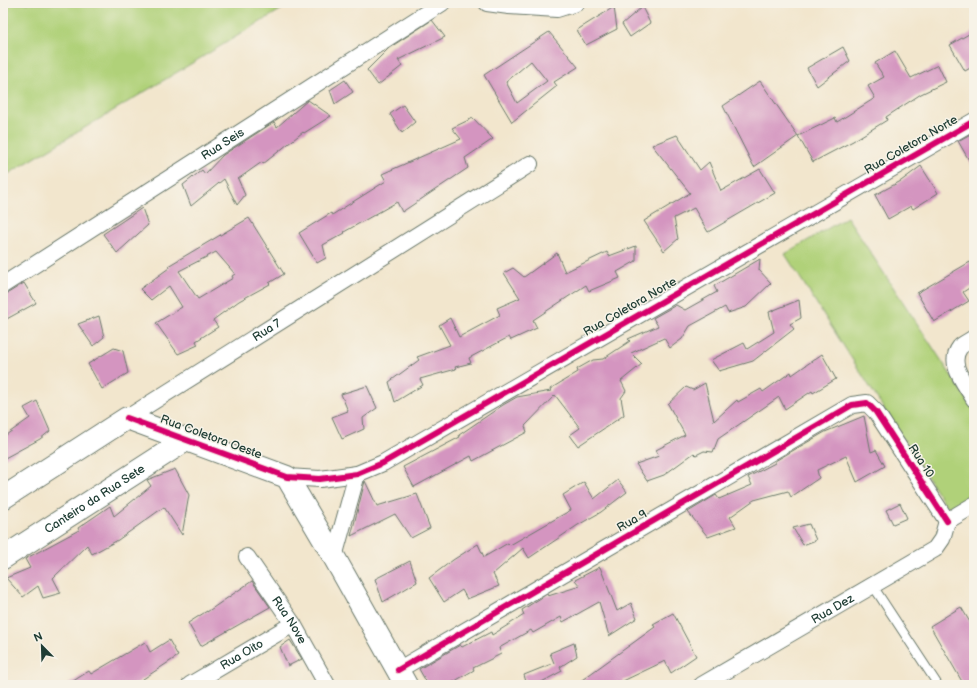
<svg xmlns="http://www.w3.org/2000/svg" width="977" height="688" viewBox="0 0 977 688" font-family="'Balsamiq Sans',sans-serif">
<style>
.green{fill:#b0d179;stroke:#688756}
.building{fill:#d495c0;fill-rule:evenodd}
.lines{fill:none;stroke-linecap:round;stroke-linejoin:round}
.lane-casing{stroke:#69786a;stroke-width:10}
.street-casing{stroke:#69786a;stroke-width:18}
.secondary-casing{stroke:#69786a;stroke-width:24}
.lane{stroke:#fff;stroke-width:8}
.street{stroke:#fff;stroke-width:16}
.secondary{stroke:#fff;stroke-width:22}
.cycleway-casing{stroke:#f7f3e8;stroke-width:8}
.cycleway{stroke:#d6006c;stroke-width:6}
.labels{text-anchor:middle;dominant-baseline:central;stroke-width:3;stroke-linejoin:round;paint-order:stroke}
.street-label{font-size:12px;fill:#1f3d34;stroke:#f7f3e8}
</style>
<rect width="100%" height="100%" fill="#f7f3e8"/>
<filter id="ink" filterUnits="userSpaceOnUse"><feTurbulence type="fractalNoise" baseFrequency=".025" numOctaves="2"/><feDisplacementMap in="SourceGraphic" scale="8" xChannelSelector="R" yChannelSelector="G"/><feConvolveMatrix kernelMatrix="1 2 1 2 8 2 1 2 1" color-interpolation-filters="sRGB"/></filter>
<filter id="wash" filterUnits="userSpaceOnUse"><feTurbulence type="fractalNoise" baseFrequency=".012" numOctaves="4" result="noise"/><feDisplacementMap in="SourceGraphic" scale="16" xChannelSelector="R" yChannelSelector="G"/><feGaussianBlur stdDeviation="0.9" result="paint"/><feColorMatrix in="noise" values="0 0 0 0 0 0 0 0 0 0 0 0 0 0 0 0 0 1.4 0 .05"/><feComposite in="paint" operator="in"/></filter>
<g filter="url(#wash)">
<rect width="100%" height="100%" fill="#f2e6cd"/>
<path class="green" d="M 3,3 L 292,3 L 3,177 Z
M 847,217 L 974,410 L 974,500 L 951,514 L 785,254 Z"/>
<g id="blocks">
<path class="building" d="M 614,7 L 617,29 L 586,45 L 577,30 Z
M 642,7 L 650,23 L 630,37 L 622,24 Z
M 432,20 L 445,37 L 398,60 L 402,66 L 378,85 L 367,70 L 389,48 Z
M 974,31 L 974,66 L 965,71 L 950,45 Z
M 549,32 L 578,67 L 554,82 L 557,86 L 512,122 L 484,75 ZM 531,61 L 547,81 L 517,103 L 506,82 Z
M 843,47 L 850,61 L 817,86 L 807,68 Z
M 895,51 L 911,78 L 938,65 L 946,82 L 921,94 L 886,117 L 887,120 L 853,141 L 813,162 L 798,136 L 835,118 L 837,122 L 875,98 L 868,86 L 884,77 L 875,63 Z
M 345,80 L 353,92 L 335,104 L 330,90 Z
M 760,81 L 798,136 L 754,167 L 723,106 Z
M 308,100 L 331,116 L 304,133 L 303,132 L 263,164 L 262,162 L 238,179 L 245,195 L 237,205 L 224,179 L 191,206 L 183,185 L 202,170 L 205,174 L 223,155 L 274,122 L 277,127 Z
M 403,105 L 415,122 L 402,133 L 390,114 Z
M 473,118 L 493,139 L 465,158 L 468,168 L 402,212 L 397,202 L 344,232 L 345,233 L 323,245 L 326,258 L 317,263 L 299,233 L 331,213 L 332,215 L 386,181 L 382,174 L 461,139 L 452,128 Z
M 974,132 L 974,169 L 958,141 Z
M 677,135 L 700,170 L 709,162 L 721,191 L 760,169 L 775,193 L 708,232 L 694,208 L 674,218 L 678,239 L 664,251 L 644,221 L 690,193 L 652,145 Z
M 921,166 L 938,193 L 913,209 L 911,206 L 888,219 L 875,195 L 901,181 Z
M 142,208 L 148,225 L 117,253 L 103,234 Z
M 249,218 L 284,274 L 269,283 L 270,284 L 239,301 L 213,320 L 218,327 L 196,341 L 198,345 L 178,354 L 156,323 L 182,307 L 169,286 L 151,300 L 140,289 L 169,268 L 168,266 ZM 216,252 L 235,274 L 232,276 L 233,278 L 198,299 L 179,271 Z
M 636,246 L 636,261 L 617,272 L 620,278 L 589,291 L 586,285 L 533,320 L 537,328 L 511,340 L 509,337 L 469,358 L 471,363 L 455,367 L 456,369 L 420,379 L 423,385 L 395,402 L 389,382 L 419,360 L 417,357 L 450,345 L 439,325 L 450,318 L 459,337 L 500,315 L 497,308 L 520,298 L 504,273 L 513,268 L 524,277 L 557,253 L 565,272 L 607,252 L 609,256 Z
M 760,259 L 759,270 L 771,283 L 746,307 L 728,313 L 725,307 L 690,326 L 682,339 L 670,348 L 664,338 L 631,353 L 642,364 L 621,381 L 626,391 L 621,398 L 624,415 L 578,446 L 570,435 L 580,428 L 555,395 L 525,426 L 527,432 L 473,461 L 471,456 L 414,487 L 403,467 L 460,437 L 459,435 L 503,405 L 517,397 L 551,391 L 550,389 L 578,372 L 577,369 L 593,360 L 603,359 L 630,341 L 628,339 L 658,326 L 653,318 L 676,305 L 685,310 L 717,292 L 714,286 Z
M 970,262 L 974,269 L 974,285 L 963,292 L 969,301 L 934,322 L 917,293 Z
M 24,283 L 36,303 L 3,321 L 3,294 L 8,293 Z
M 799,300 L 801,318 L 790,324 L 794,329 L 753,361 L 719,371 L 711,360 L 744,343 L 747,349 L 774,332 L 769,312 Z
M 99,316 L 104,337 L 93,346 L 78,324 Z
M 114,348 L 123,351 L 128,373 L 102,389 L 88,364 Z
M 822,354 L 836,379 L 813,393 L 812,391 L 785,409 L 779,397 L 718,439 L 713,452 L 704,451 L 696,455 L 694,453 L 664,475 L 647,481 L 636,464 L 659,456 L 656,450 L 685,435 L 668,404 L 686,387 L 693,390 L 705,383 L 714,421 L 737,400 L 738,402 L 761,389 L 763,392 L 791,372 L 792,375 Z
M 367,386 L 377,408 L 363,418 L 364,429 L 342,439 L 332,417 L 348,411 L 341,394 Z
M 37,401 L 50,431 L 40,439 L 3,459 L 3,437 L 30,418 L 24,408 Z
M 864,416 L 871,452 L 876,450 L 885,466 L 857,482 L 846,456 L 817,470 L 819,478 L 791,497 L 788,491 L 754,500 L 730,517 L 736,527 L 708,537 L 688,512 L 716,495 L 719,499 L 752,485 L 748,477 L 775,463 L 775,461 L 825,432 Z
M 175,469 L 189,495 L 182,535 L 164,507 L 118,540 L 92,554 L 87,545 L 53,578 L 61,593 L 43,598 L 38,586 L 23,597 L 6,578 L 30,568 L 25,559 L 79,530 L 78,528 L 110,506 L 114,516 L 151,486 L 147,480 Z
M 618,480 L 627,492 L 601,512 L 578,525 L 529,558 L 523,548 L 493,574 L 499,586 L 467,599 L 462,590 L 444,602 L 429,578 L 453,560 L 478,544 L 484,557 L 508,543 L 510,545 L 571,510 L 563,495 L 584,482 L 594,499 Z
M 365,481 L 377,506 L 417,494 L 430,528 L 411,538 L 395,514 L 351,536 Z
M 900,503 L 907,518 L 893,524 L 886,510 Z
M 809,524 L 816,540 L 803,545 L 793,528 Z
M 410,561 L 417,582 L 383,602 L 375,579 Z
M 600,567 L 617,611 L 631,603 L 637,618 L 609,636 L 599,602 L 563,622 L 561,617 L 533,633 L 531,630 L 499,648 L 501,654 L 473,668 L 474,670 L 448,685 L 428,685 L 419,669 L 460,645 L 462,647 L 491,632 L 492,635 L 524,615 L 522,610 L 547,594 L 548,596 L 580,586 L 575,580 Z
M 252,581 L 270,607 L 201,646 L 188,623 L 207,611 L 207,612 Z
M 961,607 L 974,629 L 974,685 L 964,685 L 930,626 Z
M 673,613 L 696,656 L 671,673 L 665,661 L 623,681 L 625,685 L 575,685 L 655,627 L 653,624 Z
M 169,640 L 178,656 L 134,685 L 67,685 L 89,671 L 91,674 L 145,642 L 150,652 Z
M 290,640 L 302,659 L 288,666 L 280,647 Z
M 574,643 L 577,656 L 560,667 L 562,671 L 536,685 L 527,685 L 524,675 L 554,663 L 550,653 Z"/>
</g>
</g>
<g filter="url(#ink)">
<use href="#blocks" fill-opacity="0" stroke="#69786a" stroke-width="1"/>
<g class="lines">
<g class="lane-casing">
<path id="lane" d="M 873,586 L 938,685"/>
</g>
<g class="street-casing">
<g id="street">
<path d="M 487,3 L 509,6 L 557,9 L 576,3"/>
<path id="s1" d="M 3,285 L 442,3"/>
<path d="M 974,338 C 970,341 964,343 960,347 C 947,364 965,383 974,399"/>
<path id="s2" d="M 127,418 L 530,164"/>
<path d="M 287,477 L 320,479 L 357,474 L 383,463 L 974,121"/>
<path d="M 947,521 L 974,505"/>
<path id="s3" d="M 247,557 L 293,624 L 327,685"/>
<path d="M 334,557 L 357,474"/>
<path d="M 398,670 L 852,405 L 867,403 L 876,412 L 947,521"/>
<path id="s4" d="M 190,685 L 293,624"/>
<path id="s5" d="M 702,685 L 935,549 L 942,539 L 947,521"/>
</g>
</g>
<g class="secondary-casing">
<g id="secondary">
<path d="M 3,498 L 127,418 L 287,477 L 334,557 L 406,685"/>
<path id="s6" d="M 3,558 L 186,440"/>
</g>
</g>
<use href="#lane" class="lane"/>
<use href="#street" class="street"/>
<use href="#secondary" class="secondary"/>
<g class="cycleway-casing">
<path id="cycleway" d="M 127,418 L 287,477 L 320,479 L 357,474 L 383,463 L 974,121
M 398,670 L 852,405 L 867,403 L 876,412 L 947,521"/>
</g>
<use href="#cycleway" class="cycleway"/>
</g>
</g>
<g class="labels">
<g class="street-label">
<text stroke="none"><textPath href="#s1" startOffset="261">Rua Seis</textPath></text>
<text transform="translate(911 145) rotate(-30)">Rua Coletora Norte</text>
<text transform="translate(630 307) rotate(-30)">Rua Coletora Norte</text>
<text stroke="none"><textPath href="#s2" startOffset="165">Rua 7</textPath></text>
<text transform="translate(211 437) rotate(20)">Rua Coletora Oeste</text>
<text transform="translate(921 461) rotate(57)">Rua 10</text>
<text stroke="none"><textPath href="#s6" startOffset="109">Canteiro da Rua Sete</textPath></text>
<text transform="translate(632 521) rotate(-30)">Rua 9</text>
<text stroke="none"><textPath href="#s5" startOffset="151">Rua Dez</textPath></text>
<text stroke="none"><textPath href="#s3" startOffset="76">Rua Nove</textPath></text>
<text stroke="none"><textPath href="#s4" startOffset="60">Rua Oito</textPath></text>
</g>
</g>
<rect width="977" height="688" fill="none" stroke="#f7f3e8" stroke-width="16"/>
<g transform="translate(42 646) rotate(337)" stroke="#f7f3e8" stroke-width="3" paint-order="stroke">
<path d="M0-3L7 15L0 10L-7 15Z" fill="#1f3d34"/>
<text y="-6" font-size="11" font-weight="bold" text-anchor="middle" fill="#1f3d34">N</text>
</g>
</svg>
